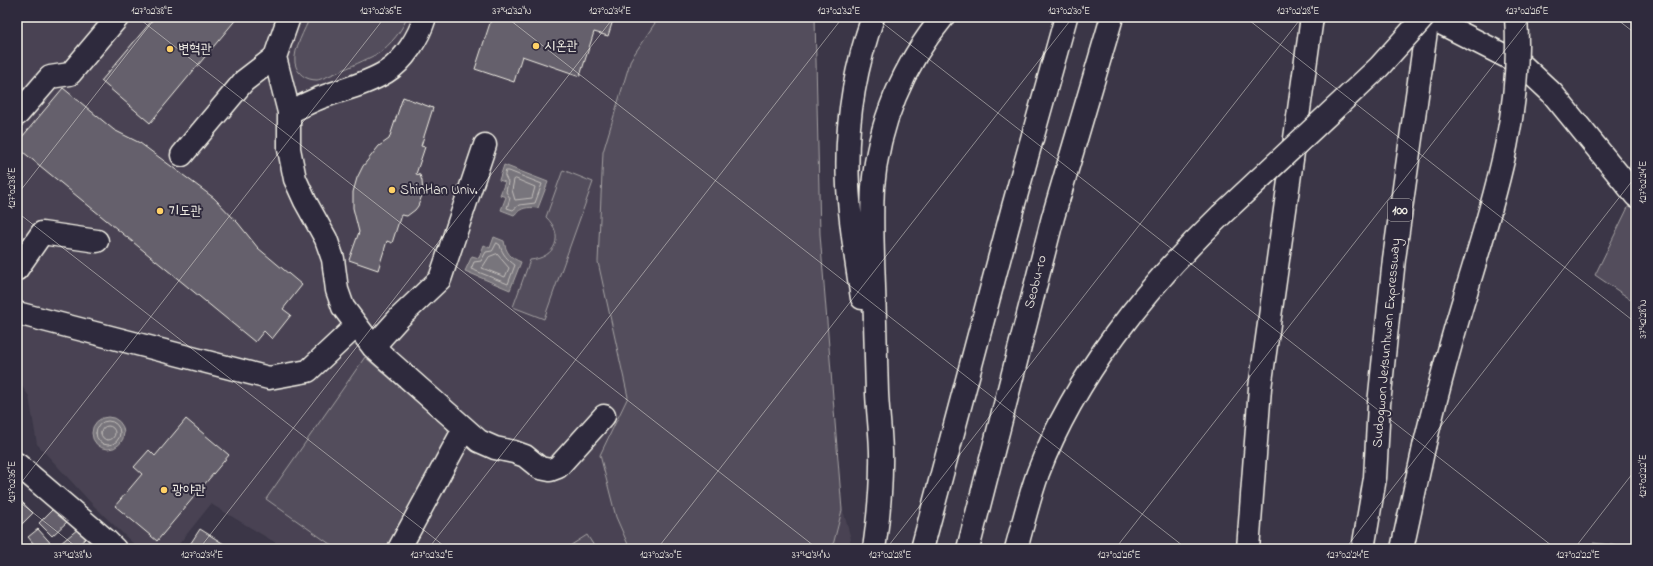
<svg xmlns="http://www.w3.org/2000/svg" width="1653" height="566" viewBox="0 0 1653 566" font-family="'Indie Flower','Poor Story',sans-serif">
<style>
.built{fill:#484352}
.green{fill:#534e5c;stroke:#a4a0a2}
.water{fill:#78747b;stroke:#aaa6a7}
.lines{fill:none;stroke-linecap:round;stroke-linejoin:round}
.shore{stroke:#c2bfbc;stroke-width:1}
.building{fill:#65616c;stroke:#f4f1e8}
.minor-casing{stroke:#f4f1e8;stroke-width:25}
.highway-casing{stroke:#f4f1e8;stroke-width:25}
.minor{stroke:#2f2a3d;stroke-width:22}
.highway{stroke:#2f2a3d;stroke-width:22}
.highway-bridge-casing{stroke:#f4f1e8;stroke-width:25;stroke-linecap:butt}
.highway-bridge{stroke:#2f2a3d;stroke-width:22}
.ticks{fill:none;stroke:#f4f1e8;stroke-width:1;stroke-opacity:0.45}
.poi-dot{fill:#ffd166;stroke:#2f2a3d;stroke-width:1.5}
.labels{text-anchor:middle;dominant-baseline:central;stroke-width:4;stroke-linejoin:round;paint-order:stroke}
.shield{fill:#2f2a3d;stroke:#b9b5b5;stroke-width:1}
.shield-label{font-size:13px;font-weight:bold;fill:#f4f1e8}
.poi-label{font-size:14px;fill:#f4f1e8;stroke:#2f2a3d;text-anchor:start}
.street-label{font-size:14px;fill:#f4f1e8;stroke:#2f2a3d}
.neatline{fill:none;stroke:#f4f1e8;stroke-width:1.5}
.ticks-label{font-size:10px;text-anchor:middle;fill:#f4f1e8}
</style>
<rect width="100%" height="100%" fill="#3b3647"/>
<filter id="ink" filterUnits="userSpaceOnUse"><feTurbulence type="fractalNoise" baseFrequency=".025" numOctaves="2"/><feDisplacementMap in="SourceGraphic" scale="8" xChannelSelector="R" yChannelSelector="G"/><feConvolveMatrix kernelMatrix="1 2 1 2 8 2 1 2 1" color-interpolation-filters="sRGB"/></filter>
<g filter="url(#ink)">
<path class="built" d="M 17,17 L 730,17 L 803,364 L 851,539 L 847,549 L 286,549 L 211,504 L 175,549 L 139,549 L 93,505 L 37,444 L 29,396 L 17,380 Z"/>
<path class="green" d="M 310,17 L 407,17 C 403,30 390,45 379,53 C 372,57 322,80 317,80 C 306,80 297,74 295,63 C 293,49 305,30 310,17 Z
M 659,17 L 815,17 L 820,234 L 842,510 L 832,549 L 630,549 L 616,517 L 600,455 L 628,397 L 598,262 L 603,152 L 631,59 Z
M 563,170 L 593,182 L 544,319 L 513,307 L 530,260 C 556,258 565,235 546,217 Z
M 1636,191 L 1636,303 L 1595,275 Z
M 365,357 L 447,428 L 450,436 L 388,549 L 337,549 L 266,499 Z
M 587,535 L 596,549 L 565,549 Z
M 1593,543 L 1636,548 L 1636,549 L 1586,549 Z"/>
<path class="water" d="M 504,165 L 548,182 L 538,208 C 527,207 522,207 514,215 L 501,210 L 506,197 L 500,195 L 505,182 L 499,180 Z
M 494,237 L 504,241 C 506,253 511,258 521,262 L 510,290 L 465,271 L 472,256 L 479,258 L 484,245 L 490,248 Z
M92 433a16 16 0 1 1 32 0a16 16 0 1 1-32 0Z"/>
<g class="lines">
<path class="shore" d="M 506,171 L 509,171 L 542,184 L 535,203 L 519,205 L 513,210 L 507,208 L 510,198 L 506,192 L 508,182 L 505,176 Z
M 516,179 L 535,187 L 532,198 L 515,200 L 512,190 L 514,180 Z
M 497,243 L 500,245 C 502,254 508,260 515,265 L 508,284 L 471,269 L 474,262 L 481,261 L 486,252 L 492,251 Z
M 497,254 L 509,268 L 505,277 L 482,268 L 489,257 Z
M96 433a12 12 0 1 1 24 0a12 12 0 1 1-24 0Z
M101 433a7 7 0 1 1 14 0a7 7 0 1 1-14 0Z"/>
</g>
<path class="building" d="M 155,17 L 238,17 L 150,123 L 101,81 Z
M 492,17 L 614,17 L 608,36 L 594,32 L 580,76 L 522,56 L 514,82 L 475,69 Z
M 63,88 L 114,130 L 140,143 L 214,198 L 238,223 L 258,248 L 302,285 L 283,309 L 291,315 L 272,339 L 264,331 L 255,342 L 17,147 L 17,143 Z
M 403,97 L 433,108 L 421,146 L 425,147 L 416,174 L 420,175 L 422,181 L 423,193 L 418,206 L 415,210 L 407,216 L 401,215 L 392,243 L 387,241 L 378,270 L 349,260 L 359,232 L 353,208 L 353,192 L 357,178 L 363,166 L 379,146 L 389,139 Z
M 186,419 L 229,455 L 157,541 L 115,506 L 142,474 L 134,467 L 149,450 L 155,456 Z
M 20,500 L 33,513 L 17,529 L 17,503 Z
M 55,507 L 68,521 L 52,536 L 39,523 Z
M 38,529 L 55,548 L 78,529 L 86,538 L 74,549 L 38,549 L 28,537 Z
M 200,529 L 232,549 L 187,549 Z"/>
<g class="lines">
<g class="minor-casing">
<path id="minor" d="M 289,17 L 275,57 L 289,112 C 298,108 308,103 317,99 C 340,90 365,85 386,72 C 404,61 419,37 425,17
M 1429,17 L 1521,64 L 1552,93 L 1636,196
M 289,112 L 289,149 L 295,179 L 305,201 L 326,239 L 333,259 L 337,290 L 343,307 L 373,347 L 479,441 L 495,448 L 514,452 L 525,456 L 540,468 L 550,470 L 558,467 L 604,416
M 17,113 L 18,114 L 50,77 L 70,74 L 118,17
M 182,155 L 244,81 L 275,57
M 17,269 L 42,233 L 97,241
M 17,313 L 269,378 L 308,371 L 356,326
M 373,347 L 400,317 L 440,279 L 485,145
M 17,464 L 106,540 L 115,549
M 399,549 L 464,429"/>
</g>
<g class="highway-casing">
<path id="highway" d="M 862,298 C 856,261 850,223 848,186 C 845,128 854,71 873,17
M 874,549 C 878,521 881,493 881,465 C 882,441 878,417 877,393 C 876,357 875,322 874,287 C 873,254 871,221 873,187 C 878,125 903,65 943,17
M 922,549 L 1013,207 L 1066,17
M 968,549 L 1053,217 L 1112,17
M 1016,549 C 1023,524 1029,498 1038,473 C 1075,376 1147,286 1221,215
M 1248,549 L 1260,388 L 1312,17
M 1363,549 L 1375,478 L 1379,404 L 1394,259 L 1428,17
M 1402,549 L 1424,447"/>
</g>
<use href="#minor" class="minor"/>
<use href="#highway" class="highway"/>
<g class="highway-bridge-casing">
<path id="highway-bridge" d="M 1221,215 L 1379,67 L 1424,17
M 1424,447 C 1437,394 1451,341 1467,289 C 1494,199 1523,112 1516,17"/>
</g>
<use href="#highway-bridge" class="highway-bridge"/>
</g>
</g>
<path class="ticks" d="M 137,17 L 818,549M 506,17 L 1187,549M 875,17 L 1556,549M 1245,17 L 1636,323M 1614,17 L 1636,34M 17,195 L 156,17M 17,212 L 448,549M 17,488 L 385,17M 17,500 L 79,549M 199,549 L 614,17M 428,549 L 843,17M 657,549 L 1073,17M 886,549 L 1302,17M 1115,549 L 1531,17M 1345,549 L 1636,176M 1574,549 L 1636,469"/>
<g class="poi-dot">
<circle cx="536" cy="46" r="4"/>
<circle cx="170" cy="49" r="4"/>
<circle cx="392" cy="190" r="4"/>
<circle cx="160" cy="211" r="4"/>
<circle cx="164" cy="490" r="4"/>
</g>
<g class="labels">
<rect class="shield" x="1388" y="199" width="24" height="22" rx="3"/>
<g class="shield-label">
<text x="1400" y="210">100</text>
</g>
<g class="poi-label">
<text x="544" y="46">시온관</text>
<text x="178" y="49">변혁관</text>
<text x="400" y="190">ShinHan Univ.</text>
<text x="168" y="211">기도관</text>
<text x="172" y="490">광야관</text>
</g>
<g class="street-label">
<text transform="translate(1036 282) rotate(-76)">Seobu-ro</text>
<text transform="translate(1387 343) rotate(-85)">Sudogwon Je1sunhwan Expressway</text>
</g>
</g>
<rect width="1653" height="566" fill="none" stroke="#2f2a3d" stroke-width="44"/>
<rect x="22" y="22" width="1609" height="522" class="neatline"/>
<g class="ticks-label">
<text x="152" y="14">127°02'38"E</text>
<text x="381" y="14">127°02'36"E</text>
<text x="512" y="14">37°42'32"N</text>
<text x="610" y="14">127°02'34"E</text>
<text x="839" y="14">127°02'32"E</text>
<text x="1069" y="14">127°02'30"E</text>
<text x="1298" y="14">127°02'28"E</text>
<text x="1527" y="14">127°02'26"E</text>
<text transform="translate(1642 182) rotate(-90)" y="4">127°02'24"E</text>
<text transform="translate(11 188) rotate(-90)" y="4">127°02'38"E</text>
<text transform="translate(1642 319) rotate(-90)" y="4">37°42'28"N</text>
<text transform="translate(1642 476) rotate(-90)" y="4">127°02'22"E</text>
<text transform="translate(11 482) rotate(-90)" y="4">127°02'36"E</text>
<text x="73" y="558">37°42'38"N</text>
<text x="202" y="558">127°02'34"E</text>
<text x="432" y="558">127°02'32"E</text>
<text x="661" y="558">127°02'30"E</text>
<text x="811" y="558">37°42'34"N</text>
<text x="890" y="558">127°02'28"E</text>
<text x="1119" y="558">127°02'26"E</text>
<text x="1348" y="558">127°02'24"E</text>
<text x="1578" y="558">127°02'22"E</text>
</g>
</svg>
